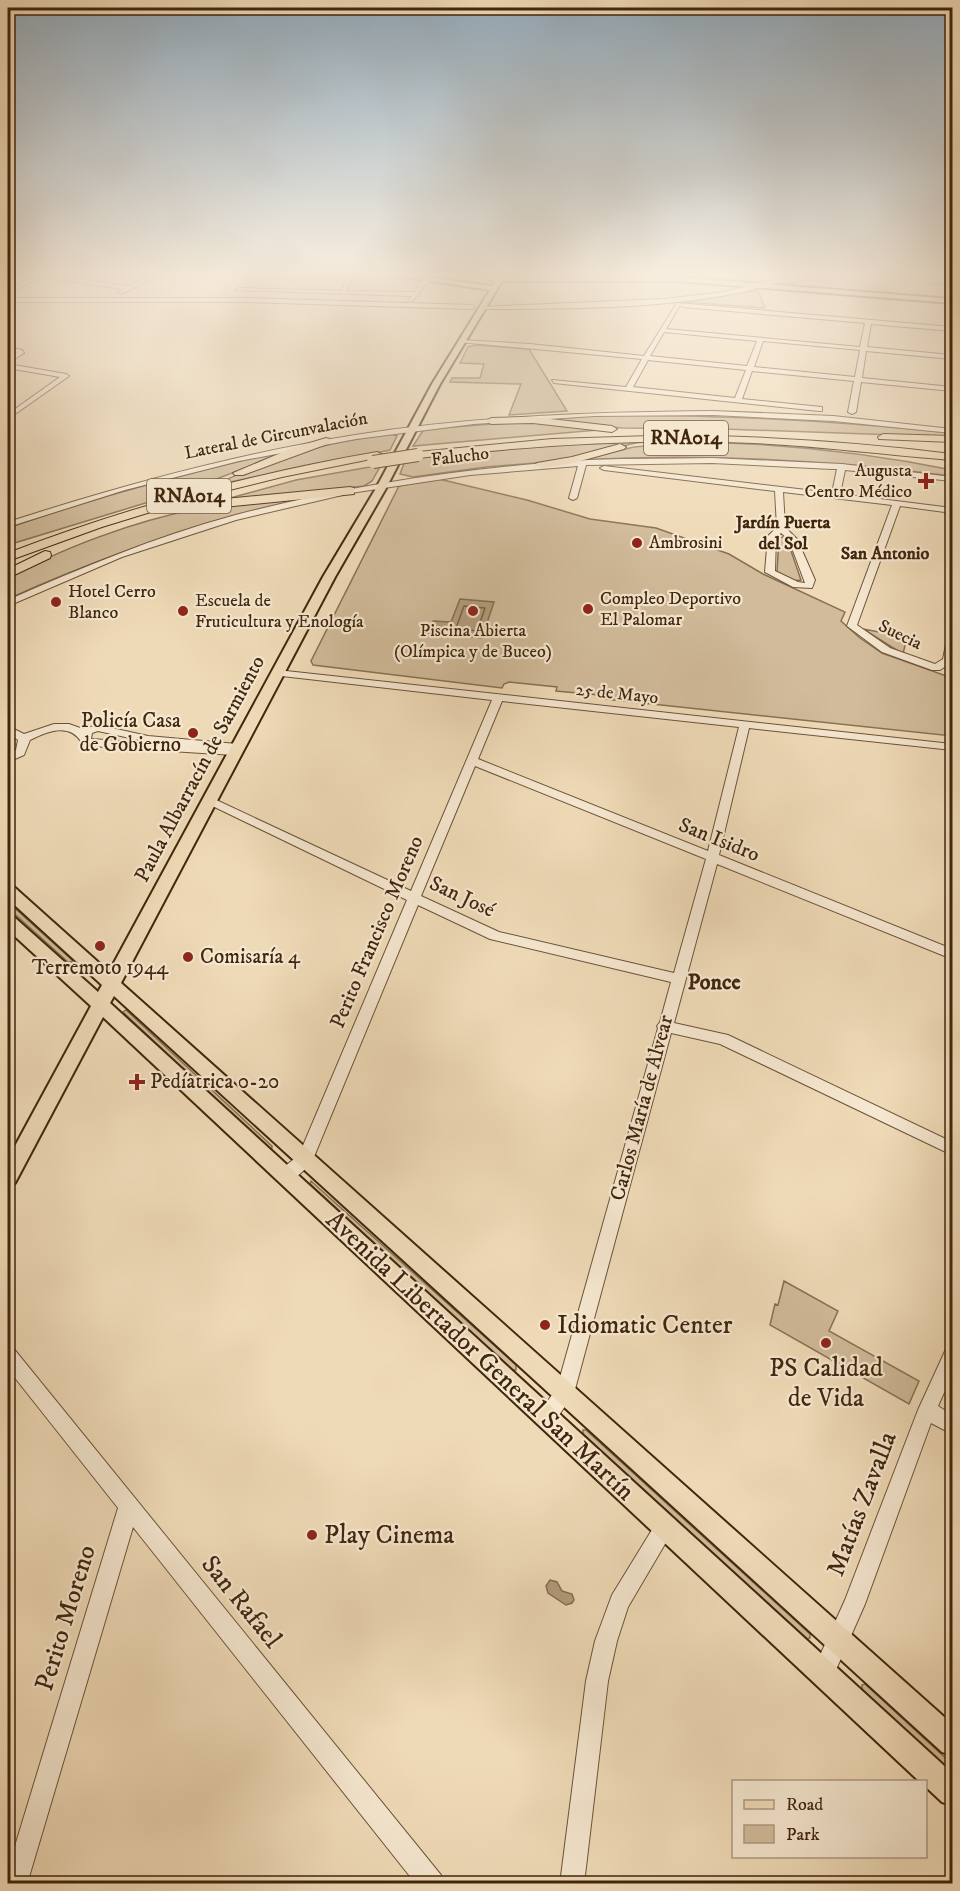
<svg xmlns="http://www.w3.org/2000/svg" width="960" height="1891" viewBox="0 0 960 1891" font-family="'IM FELL DW Pica',serif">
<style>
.green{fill:#d1bb9a;stroke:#887054;stroke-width:1.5}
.water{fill:#b49d7d;stroke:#866d50;stroke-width:1.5}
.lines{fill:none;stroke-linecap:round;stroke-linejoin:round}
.shore{stroke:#7a6245;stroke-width:1.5}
.minor-casing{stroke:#6c5338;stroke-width:2}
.major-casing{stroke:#40260d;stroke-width:4}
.highway-casing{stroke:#40260d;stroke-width:2}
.minor{fill:#f5e7d0;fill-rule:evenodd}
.major{fill:#efdab7;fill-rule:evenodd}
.highway{fill:#efdab7;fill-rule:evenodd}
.highway-bridge-casing{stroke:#40260d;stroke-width:14;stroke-linecap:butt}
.highway-bridge{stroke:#efdab7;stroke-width:12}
.poi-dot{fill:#8f2418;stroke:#f5e7d0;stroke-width:2}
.labels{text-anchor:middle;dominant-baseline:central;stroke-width:4.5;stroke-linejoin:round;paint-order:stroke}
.far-street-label{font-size:18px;fill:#40260d;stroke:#f5e7d0}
.far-poi-label{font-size:18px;fill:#40260d;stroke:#f5e7d0;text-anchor:start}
.far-neighbourhood-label{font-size:18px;font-weight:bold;fill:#40260d;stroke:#f5e7d0}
.shield{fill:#f5e7d0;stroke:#766048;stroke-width:1.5}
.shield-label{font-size:20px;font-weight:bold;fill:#40260d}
.poi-label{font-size:21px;fill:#40260d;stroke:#f5e7d0;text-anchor:start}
.street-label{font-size:21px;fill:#40260d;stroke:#f5e7d0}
.neighbourhood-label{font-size:22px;font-weight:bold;fill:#40260d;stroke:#f5e7d0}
.near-poi-label{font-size:26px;fill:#40260d;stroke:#f5e7d0;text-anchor:start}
.near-street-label{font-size:26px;fill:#40260d;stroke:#f5e7d0}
</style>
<rect width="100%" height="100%" fill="#efdab7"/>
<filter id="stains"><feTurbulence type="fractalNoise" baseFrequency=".00333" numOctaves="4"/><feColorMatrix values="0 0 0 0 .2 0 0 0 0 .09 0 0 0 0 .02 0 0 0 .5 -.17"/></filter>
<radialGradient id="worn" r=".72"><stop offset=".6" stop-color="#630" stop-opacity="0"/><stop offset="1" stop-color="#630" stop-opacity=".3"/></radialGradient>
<path class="green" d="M 758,290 L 765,308 L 685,302 Z
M 476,345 L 529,349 L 567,411 L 509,415 L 521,384 L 450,382 L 452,378 L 480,378 L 484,364 L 460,363 L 468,347 Z
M 615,415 C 728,415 840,421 952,433 L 952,437 L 723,429 L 622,428 L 533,418 Z
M 535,421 L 598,430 L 413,446 L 424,429 Z
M 391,434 L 397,436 L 390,450 L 215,485 C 272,457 327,442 391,434 Z
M 640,442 L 559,461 L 486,467 L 413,477 L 400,474 L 405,461 C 480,446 564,444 640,442 Z
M 689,442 C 778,443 865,452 952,470 L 952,476 C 828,460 704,453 579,460 L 634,447 Z
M 294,449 L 188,490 L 8,545 L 8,528 C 102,495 196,470 294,449 Z
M 381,465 L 372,481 L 364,486 L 219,501 L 296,480 Z
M 439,479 L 527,500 L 590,519 L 656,528 L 729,554 L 763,574 L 845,612 L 841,621 L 860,638 L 882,653 L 952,678 L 952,736 L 605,699 L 599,695 L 556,691 L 557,687 L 509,682 L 504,684 L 502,688 L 313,665 L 311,661 L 399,486 Z
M 314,497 C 208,520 107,554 8,599 L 8,579 C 60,548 136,521 196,509 C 234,501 275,501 314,497 Z
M 783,537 L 787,539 L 801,580 L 793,581 L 777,572 L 779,538 Z
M 863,629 L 907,637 L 903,654 Z
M 8,902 L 72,960 L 72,962 L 68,962 L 8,908 Z
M 126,1010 L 272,1146 L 272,1148 L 268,1149 L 123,1012 Z
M 311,1181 L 516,1365 L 516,1370 L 512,1370 L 310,1184 Z
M 784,1281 L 838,1311 L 829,1331 L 919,1381 L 909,1404 L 770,1325 L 775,1304 L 778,1305 Z
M 583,1430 L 586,1430 L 810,1634 L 810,1638 L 807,1639 L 583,1434 Z
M 865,1684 L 952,1764 L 952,1773 L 862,1690 L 862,1685 Z"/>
<path class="water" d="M 460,599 L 494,602 L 482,638 L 428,633 L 433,621 L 451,622 Z
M 550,1580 L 557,1582 L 562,1591 L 572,1594 L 574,1600 L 572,1603 L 566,1605 L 548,1593 L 546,1586 Z"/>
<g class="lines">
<path class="shore" d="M 464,606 L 485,608 L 477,631 L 456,628 Z"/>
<g class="minor-casing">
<path id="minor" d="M 15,272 L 32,272 L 128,286 L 157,272 L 165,272 L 121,294 L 118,292 L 122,289 L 43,277 L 8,292 L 8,288 L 36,276 Z
M 472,272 L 480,272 L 494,279 L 489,280 Z
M 647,272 L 653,272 L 652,279 L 648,279 Z
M 704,272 L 710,272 L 703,283 L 700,281 Z
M 825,272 L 839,272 L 788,283 L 785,281 C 766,285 747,292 727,295 C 647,309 563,309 482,309 L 479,307 L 664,299 L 724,292 L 786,277 L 795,275 L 797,278 Z
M 271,273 L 353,275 L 347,291 L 414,292 L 425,278 L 430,279 L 411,303 L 408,301 L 412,296 L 236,290 L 239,288 L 341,291 L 347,278 L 269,276 Z
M 920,279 L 952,280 L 952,284 L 918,282 Z
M 8,298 L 242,298 L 472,305 L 475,307 L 472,309 L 242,302 L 8,302 Z
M 677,303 L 952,327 L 952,331 L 871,324 L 867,347 L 952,355 L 952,359 L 866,351 L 862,378 L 952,387 L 952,391 L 861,382 L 856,412 L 852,414 L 848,412 L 854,381 L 752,371 L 742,399 L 822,407 L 822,411 L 819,411 L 554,383 L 552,380 L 626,387 L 642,359 L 458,342 L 461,340 L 530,344 L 644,356 ZM 680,305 L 683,307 L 865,323 L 860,347 L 666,329 ZM 664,332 L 757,341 L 747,366 L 650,356 ZM 763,341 L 860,350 L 855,377 L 754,367 ZM 648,360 L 746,370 L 735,398 L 633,387 Z
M 8,347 L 22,350 L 24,353 L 8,363 L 8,358 L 17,352 L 8,351 Z
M 8,364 L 66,374 L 69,376 L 8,419 L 8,414 L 60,377 L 8,368 Z
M 713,411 L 833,416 L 952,429 L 952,433 L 833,421 L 713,415 L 594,416 L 474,424 L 356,439 L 239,461 L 125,490 L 8,527 L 8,522 C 123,485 236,454 355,435 C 474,416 593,412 713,411 Z
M 712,458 L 842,464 L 952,477 L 952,481 L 845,470 L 840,494 L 952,508 L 952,513 L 900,506 L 857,625 L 890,648 L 935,664 L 943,659 L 947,640 L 952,637 L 952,662 L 940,670 L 932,670 L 882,652 L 847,626 L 892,505 L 783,492 L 785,527 L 797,539 L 815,580 L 812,588 L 793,587 L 765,572 L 768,536 L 777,527 L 775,491 L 604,470 L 600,468 L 604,466 L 832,493 L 837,469 L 832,469 L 712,463 L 586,465 L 577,498 L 573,500 L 569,498 L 578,466 L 470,475 L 351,493 L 236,520 L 122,557 L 8,606 L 8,600 C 81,568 155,537 232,516 C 349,485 469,467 589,460 C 630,458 671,459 712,458 ZM 781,533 L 789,540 L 805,583 L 798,582 L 775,571 L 776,537 Z
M 277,670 L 952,744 L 952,750 L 749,728 L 719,855 L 952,949 L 952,959 L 717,864 L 674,1023 L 728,1035 L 952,1142 L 952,1155 L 720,1044 L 671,1033 L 574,1393 L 553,1424 L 546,1426 L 539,1424 L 536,1417 L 557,1388 L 658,1028 L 657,1026 L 660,1022 L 671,982 L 490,939 L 418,905 L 311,1164 C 302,1171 292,1185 279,1181 L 277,1176 L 279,1171 L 299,1155 L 407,900 L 202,801 L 204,798 L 212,798 L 411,891 L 492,700 L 273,675 L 273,671 ZM 502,701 L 739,727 L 708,851 L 478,759 ZM 475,766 L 706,859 L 674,973 L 499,932 L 421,896 Z
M 54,724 L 69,724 L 83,729 L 98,725 L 148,736 L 237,744 L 243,747 L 238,750 L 238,754 L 234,755 L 91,746 L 82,743 C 70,722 48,731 30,740 L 24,755 L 8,762 L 8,756 L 16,750 L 18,740 L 8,733 L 8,726 L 24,734 ZM 98,731 L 148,742 L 181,745 L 91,739 L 92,733 Z
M 8,1346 L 14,1349 L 441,1875 L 444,1884 L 416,1884 L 133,1527 L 27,1884 L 8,1884 L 8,1869 L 118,1508 L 8,1369 Z
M 952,1346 L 952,1375 L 938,1406 L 952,1415 L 952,1434 L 931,1423 L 865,1604 L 831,1681 L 823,1684 L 815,1681 L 812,1673 L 845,1600 L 918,1410 L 946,1349 Z
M 665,1517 L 672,1520 L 675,1527 L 628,1607 L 617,1641 L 608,1681 L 584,1884 L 560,1884 L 586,1681 L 595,1641 L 612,1595 L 658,1520 Z"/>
</g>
<g class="major-casing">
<path id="major" d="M 371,272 L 392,272 L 492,286 L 495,281 L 489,279 L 492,277 L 677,277 L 952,299 L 952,303 L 677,281 L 502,281 L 440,384 L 385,490 L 335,577 L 121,983 L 952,1724 L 952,1756 L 942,1752 L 114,996 L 110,1003 L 952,1773 L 952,1806 L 942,1802 L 926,1787 L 926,1782 L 920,1782 L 103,1017 L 15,1183 L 8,1185 L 8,1159 L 91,1006 L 8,930 L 8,916 L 14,917 L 98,992 L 102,985 L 8,899 L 8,886 L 14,887 L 109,972 L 323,577 L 375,490 L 432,384 L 490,290 Z"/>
</g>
<g class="highway-casing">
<path id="highway" d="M 533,417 L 612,426 L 617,429 L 612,432 L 533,423 L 491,424 L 486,421 L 491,418 Z
M 883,434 L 952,436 L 952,442 L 879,439 L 878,437 Z
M 685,435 C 775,437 863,443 952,454 L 952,460 C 886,455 820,446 753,443 C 641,438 529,446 418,458 L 412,455 L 418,452 L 552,439 Z
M 326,438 L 330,439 L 330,443 L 243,475 L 235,475 L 233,473 L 290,449 Z
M 620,444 L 626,447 L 624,449 L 573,463 L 541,468 L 535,465 L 537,463 L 572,457 Z
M 377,452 L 383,455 L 381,457 L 282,477 L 193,499 L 102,527 L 8,561 L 8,553 C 128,507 250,474 377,452 Z
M 350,487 L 354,488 L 354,494 L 193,510 L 187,506 L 193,502 Z
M 45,551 L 50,552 L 51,555 L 50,558 L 8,578 L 8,569 Z"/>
</g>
<use href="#minor" class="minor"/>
<use href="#major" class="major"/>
<use href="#highway" class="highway"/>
<g class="highway-bridge-casing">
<path id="highway-bridge" d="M 373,462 L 418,455"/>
</g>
<use href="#highway-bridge" class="highway-bridge"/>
</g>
<linearGradient id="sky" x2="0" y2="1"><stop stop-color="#93abbd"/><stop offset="0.51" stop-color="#f8eedf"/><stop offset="1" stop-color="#f8eedf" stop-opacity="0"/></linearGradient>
<rect width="960" height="537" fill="url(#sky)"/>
<g class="poi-dot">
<path d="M923 472h6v6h6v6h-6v6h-6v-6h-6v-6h6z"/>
<circle cx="637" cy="543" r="6"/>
<circle cx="56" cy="602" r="6"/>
<circle cx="588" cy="609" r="6"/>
<circle cx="183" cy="611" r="6"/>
<circle cx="473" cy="611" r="6"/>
<circle cx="193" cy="733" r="6"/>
<circle cx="100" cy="946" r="6"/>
<circle cx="188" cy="957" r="6"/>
<path d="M134 1073h6v6h6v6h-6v6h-6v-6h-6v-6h6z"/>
<circle cx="545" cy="1325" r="6"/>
<circle cx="826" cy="1343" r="6"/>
<circle cx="312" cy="1535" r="6"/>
</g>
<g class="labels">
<g class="far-street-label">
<text transform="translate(276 436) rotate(-11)">Lateral de Circunvalación</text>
<text transform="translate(460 457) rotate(-7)">Falucho</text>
<text transform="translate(900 635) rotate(26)">Suecia</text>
<text transform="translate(617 694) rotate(6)">25 de Mayo</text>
</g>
<g class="far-poi-label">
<text x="912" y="471" text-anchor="end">Augusta<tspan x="912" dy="21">Centro Médico</tspan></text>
<text x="649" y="543">Ambrosini</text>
<text x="68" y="592">Hotel Cerro<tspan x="68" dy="21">Blanco</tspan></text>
<text x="600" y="599">Compleo Deportivo<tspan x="600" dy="21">El Palomar</tspan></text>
<text x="195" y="601">Escuela de<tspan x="195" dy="21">Fruticultura y Enología</tspan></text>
<text x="473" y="631" text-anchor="middle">Piscina Abierta<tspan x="473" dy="21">(Olímpica y de Buceo)</tspan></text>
</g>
<g class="far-neighbourhood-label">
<text x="783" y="523">Jardín Puerta<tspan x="783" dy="21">del Sol</tspan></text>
<text x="885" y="554">San Antonio</text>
</g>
<g class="shield">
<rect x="644" y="421" width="84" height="34" rx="4.5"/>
<rect x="147" y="479" width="84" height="34" rx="4.5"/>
</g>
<g class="shield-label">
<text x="686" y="438">RNA014</text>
<text x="189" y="496">RNA014</text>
</g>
<g class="poi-label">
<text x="181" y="721" text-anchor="end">Policía Casa<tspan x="181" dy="24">de Gobierno</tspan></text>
<text x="200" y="957">Comisaría 4</text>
<text x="100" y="968" text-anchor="middle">Terremoto 1944</text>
<text x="150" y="1082">Pedíatrica 0-20</text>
</g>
<g class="street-label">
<text transform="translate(200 769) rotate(-62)">Paula Albarracín de Sarmiento</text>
<text transform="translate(719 840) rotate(22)">San Isidro</text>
<text transform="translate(462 897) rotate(25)">San José</text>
<text transform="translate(377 932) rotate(-67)">Perito Francisco Moreno</text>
<text transform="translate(642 1108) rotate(-75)">Carlos María de Alvear</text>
</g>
<g class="neighbourhood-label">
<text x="714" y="982">Ponce</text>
</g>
<g class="near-poi-label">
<text x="557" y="1325">Idiomatic Center</text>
<text x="826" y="1368" text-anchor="middle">PS Calidad<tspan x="826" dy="30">de Vida</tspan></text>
<text x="324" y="1535">Play Cinema</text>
</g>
<g class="near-street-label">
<text transform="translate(480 1356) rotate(43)">Avenida Libertador General San Martín</text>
<text transform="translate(862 1504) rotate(-69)">Matías Zavalla</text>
<text transform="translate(241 1602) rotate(51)">San Rafael</text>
<text transform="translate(66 1618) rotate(-73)">Perito Moreno</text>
</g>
</g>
<rect width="960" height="1891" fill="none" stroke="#efdab7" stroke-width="30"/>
<rect x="9" y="9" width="942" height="1873" fill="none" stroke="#40260d" stroke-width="3"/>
<rect x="15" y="15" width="930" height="1861" fill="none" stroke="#40260d" stroke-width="1.5"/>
<rect x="732" y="1780" width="195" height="78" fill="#f5e7d0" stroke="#ad9a82" stroke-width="1.5"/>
<rect x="744" y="1800" width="30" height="9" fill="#efdab7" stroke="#ad9a82" stroke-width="1.5"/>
<text x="786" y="1810" font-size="18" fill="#40260d">Road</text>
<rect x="744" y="1825" width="30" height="18" fill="#d1bb9a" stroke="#ad9a82" stroke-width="1.5"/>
<text x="786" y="1840" font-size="18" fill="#40260d">Park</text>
<rect width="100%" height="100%" filter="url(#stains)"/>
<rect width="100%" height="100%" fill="url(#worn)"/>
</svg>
